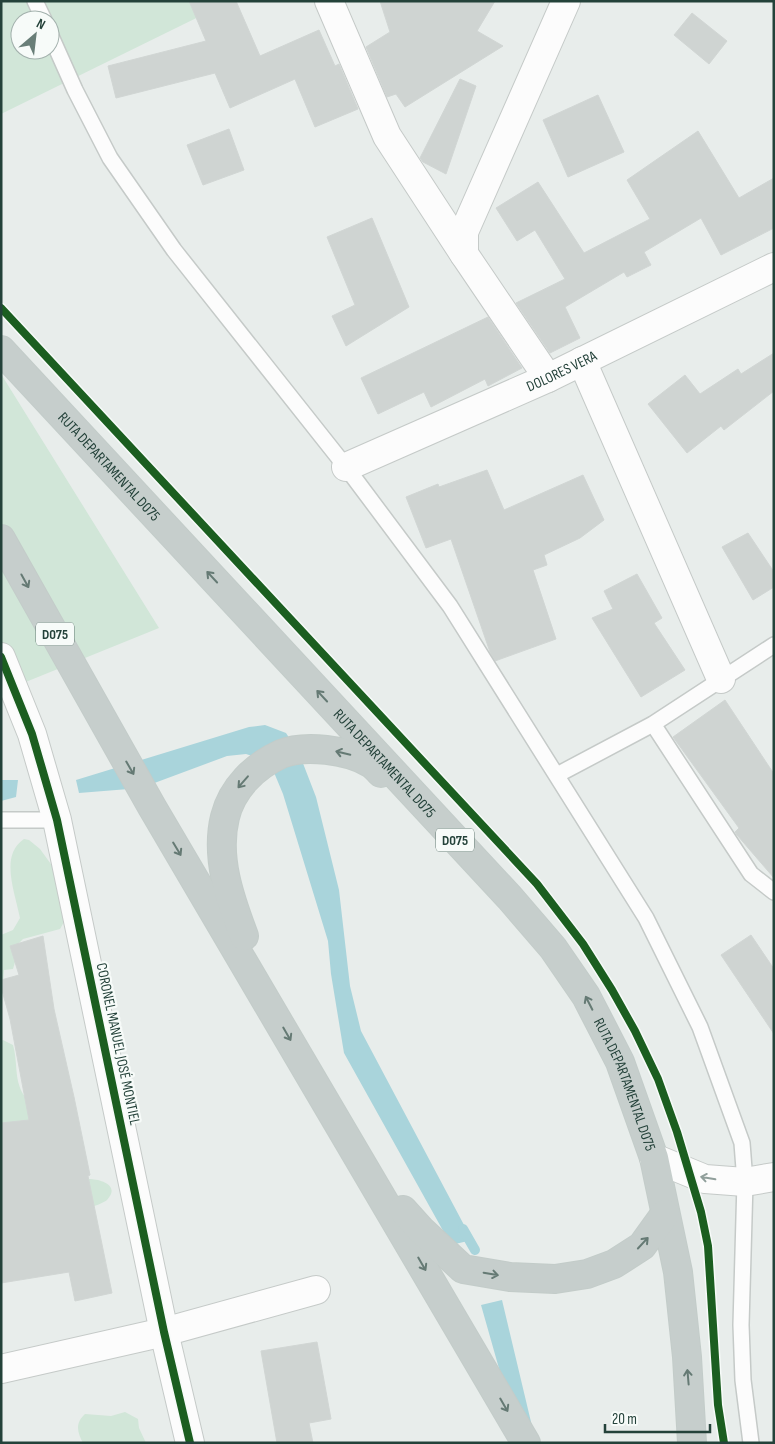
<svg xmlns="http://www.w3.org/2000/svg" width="775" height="1444" viewBox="0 0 775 1444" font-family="'Sofia Sans Condensed',sans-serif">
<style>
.green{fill:#d1e6d8;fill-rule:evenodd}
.water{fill:#a9d4db}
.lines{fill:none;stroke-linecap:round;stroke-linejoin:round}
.stream{stroke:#a9d4db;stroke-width:10}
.building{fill:#cfd4d2;stroke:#d1d6d4}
.service-casing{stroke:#c5cac8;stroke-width:18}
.minor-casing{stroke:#c5cac8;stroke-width:30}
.tertiary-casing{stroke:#c5cac8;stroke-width:30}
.trunk-casing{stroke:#c3ccc9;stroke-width:30}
.service{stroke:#fcfcfc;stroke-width:15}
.minor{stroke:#fcfcfc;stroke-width:28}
.tertiary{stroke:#fcfcfc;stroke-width:28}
.trunk{stroke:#c6cecc;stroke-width:28}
.cycleway-casing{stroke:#f7fbf9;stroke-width:11}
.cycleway{stroke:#1b5e20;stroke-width:8}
.oneway{stroke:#657a74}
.oneway2{stroke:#909f9b}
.labels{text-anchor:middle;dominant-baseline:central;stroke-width:4.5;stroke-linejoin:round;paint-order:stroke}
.shield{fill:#f7fbf9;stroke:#637a73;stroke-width:1}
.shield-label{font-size:14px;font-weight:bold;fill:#24423a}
.street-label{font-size:15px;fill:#24423a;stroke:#f7fbf9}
</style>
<rect width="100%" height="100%" fill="#e8edeb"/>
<path class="green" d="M 1,1 L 231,1 L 1,114 ZM 20,20 L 50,20 L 50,50 L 20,50 Z
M 1,374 L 159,628 L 1,692 Z
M 24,839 L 29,840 L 40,849 L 53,867 L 66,905 L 64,922 L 60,929 L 23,939 L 16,946 L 17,955 L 13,969 L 4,970 L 3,983 L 1,982 L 1,935 L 13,930 L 20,918 C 14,889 0,855 24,839 Z
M 3,1040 L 13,1045 C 18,1063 14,1078 23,1094 L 86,1179 C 97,1178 122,1184 107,1200 C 101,1205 81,1210 73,1213 L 1,1165 L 1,1041 Z
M 125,1412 L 138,1419 L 139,1428 L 146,1443 L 83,1443 C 77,1432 75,1423 85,1414 L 111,1416 Z"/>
<path class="water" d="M 265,725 L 286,733 L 299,753 L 316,797 L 339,890 L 350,986 L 361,1031 L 472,1240 L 451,1245 L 344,1053 L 331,974 L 328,941 L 283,794 L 273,770 L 261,759 L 246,754 L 227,756 L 141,788 L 79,793 L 76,780 L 249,727 Z
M 1,780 L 18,780 L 16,797 L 1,801 Z
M 502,1300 L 536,1443 L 504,1386 L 481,1305 Z"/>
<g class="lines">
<path class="stream" d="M 463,1229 L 475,1250"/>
</g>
<path class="building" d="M 189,1 L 236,1 L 260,56 L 319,30 L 335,66 L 339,64 L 358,109 L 315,127 L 295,79 L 230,108 L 215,73 L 116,98 L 108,66 L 206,41 Z
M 380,1 L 495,1 L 477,31 L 503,46 L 405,107 L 396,94 L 387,97 L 366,47 L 390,32 Z
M 692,13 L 727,41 L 709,64 L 674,35 Z
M 460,79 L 476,86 L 446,174 L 423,162 L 420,158 Z
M 598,95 L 624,152 L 568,177 L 543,120 Z
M 229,129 L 244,170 L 203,185 L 187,145 Z
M 698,131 L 739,198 L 774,178 L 774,228 L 721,255 L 701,218 L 644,252 L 651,265 L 627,277 L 624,272 L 565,307 L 580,338 L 550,353 L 516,303 L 565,279 L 535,230 L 517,241 L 496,208 L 538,182 L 584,253 L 650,219 L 627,180 Z
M 372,218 L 409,307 L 346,346 L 332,316 L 355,305 L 327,237 Z
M 488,317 L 522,368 L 488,386 L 485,379 L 431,407 L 424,392 L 378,414 L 361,378 Z
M 774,353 L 774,391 L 724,430 L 721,426 L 687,453 L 648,404 L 685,375 L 700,394 L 738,369 L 741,374 Z
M 487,470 L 504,510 L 583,475 L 604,520 L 580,538 L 544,555 L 547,565 L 533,570 L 556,639 L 495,661 L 490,652 L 451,539 L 426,548 L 406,497 L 438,484 L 439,487 Z
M 748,533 L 774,572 L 774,587 L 753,600 L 722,547 Z
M 637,574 L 662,618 L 654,623 L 685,670 L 641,697 L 592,618 L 613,609 L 604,591 Z
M 725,700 L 774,774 L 774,878 L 737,835 L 735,832 L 739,828 L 673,737 Z
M 751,935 L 774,969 L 774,1034 L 721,955 Z
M 43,936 L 54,1009 L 74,1097 L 90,1175 L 88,1176 L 112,1293 L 75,1301 L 69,1272 L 1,1283 L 1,1123 L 29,1120 L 10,1019 L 1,987 L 1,980 L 19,975 L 10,946 Z
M 317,1342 L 331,1419 L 309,1423 L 313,1443 L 277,1443 L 261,1351 Z"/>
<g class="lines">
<g class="service-casing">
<path id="service" d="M 35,1 L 44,20
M 50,34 L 75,90 L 110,158 L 174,250 L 346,467 L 450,606 L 646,918 L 700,1027 L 742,1143 L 745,1182 L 741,1325 L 743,1380 L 751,1443
M 653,724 L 751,874 L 774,892
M 557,775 L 653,724 L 774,645
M 1,820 L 57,820"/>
</g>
<g class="minor-casing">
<g id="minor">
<path d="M 329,1 L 387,136 L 464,254"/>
<path d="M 582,361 L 721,679"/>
<path d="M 548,378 L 464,254 L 464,232 L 566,1"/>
<path id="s1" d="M 346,467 L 548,378 L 774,267"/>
<path d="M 1,1369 L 164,1332 L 316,1290"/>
</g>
</g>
<g class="tertiary-casing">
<path id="tertiary" d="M 1,657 L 32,734 L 57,820 L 164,1332 L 190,1443
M 654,1158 L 705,1179 L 745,1182 L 774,1177"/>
</g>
<g class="trunk-casing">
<g id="trunk">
<path id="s2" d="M 1,350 L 510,898 L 553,948 L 586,996 L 620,1062 L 654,1158 L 678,1272 L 687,1357 L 692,1443"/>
<path d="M 1,539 L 152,807 L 526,1443"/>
<path d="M 244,936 C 230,899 215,857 225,817 C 232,788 255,766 281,754 C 305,744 348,750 370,763 C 374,765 378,770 381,773"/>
<path d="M 403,1210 L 421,1230 L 463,1269 L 510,1277 L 555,1279 L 587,1274 L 614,1264 L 642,1246 L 665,1214"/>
</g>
</g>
<use href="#service" class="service"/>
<use href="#minor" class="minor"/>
<use href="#tertiary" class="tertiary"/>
<use href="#trunk" class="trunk"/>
<g class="cycleway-casing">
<path id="cycleway" d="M 1,308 L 537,884 L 583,944 L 612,990 L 635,1031 L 658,1079 L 677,1132 L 701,1212 L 708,1246 L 718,1405 L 724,1443
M 1,657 L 32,734 L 57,820 L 164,1332 L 190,1443"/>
</g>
<use href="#cycleway" class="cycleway"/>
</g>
<defs><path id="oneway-shaft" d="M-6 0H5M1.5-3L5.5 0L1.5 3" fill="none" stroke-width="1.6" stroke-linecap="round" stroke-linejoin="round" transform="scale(1.25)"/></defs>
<g class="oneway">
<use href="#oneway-shaft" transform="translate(212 577) rotate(-133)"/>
<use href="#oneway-shaft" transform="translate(25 581) rotate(61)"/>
<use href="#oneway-shaft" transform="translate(322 696) rotate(-133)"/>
<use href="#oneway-shaft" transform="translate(343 753) rotate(-167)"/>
<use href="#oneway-shaft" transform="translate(130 768) rotate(60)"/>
<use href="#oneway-shaft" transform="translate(243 782) rotate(131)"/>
<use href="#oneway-shaft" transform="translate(177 849) rotate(59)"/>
<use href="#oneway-shaft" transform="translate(589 1003) rotate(-117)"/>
<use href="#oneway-shaft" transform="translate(287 1034) rotate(60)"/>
<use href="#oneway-shaft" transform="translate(643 1243) rotate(-47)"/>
<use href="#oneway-shaft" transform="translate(422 1264) rotate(60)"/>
<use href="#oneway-shaft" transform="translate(491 1274) rotate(10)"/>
<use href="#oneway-shaft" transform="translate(688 1377) rotate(-95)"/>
<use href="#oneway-shaft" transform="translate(504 1405) rotate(60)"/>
</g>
<use class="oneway2" href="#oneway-shaft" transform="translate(708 1178) rotate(-170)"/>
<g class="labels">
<g class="shield">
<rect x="36" y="622.5" width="38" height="23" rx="4"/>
<rect x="436" y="828.5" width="38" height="23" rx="4"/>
</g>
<g class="shield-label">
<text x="55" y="634">D075</text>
<text x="455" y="840">D075</text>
</g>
<g class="street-label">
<text stroke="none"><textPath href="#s1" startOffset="236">DOLORES VERA</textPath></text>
<text stroke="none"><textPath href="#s2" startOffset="159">RUTA DEPARTAMENTAL D075</textPath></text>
<text stroke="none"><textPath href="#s2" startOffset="564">RUTA DEPARTAMENTAL D075</textPath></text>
<text transform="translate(118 1044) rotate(78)">CORONEL MANUEL JOSÉ MONTIEL</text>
<text stroke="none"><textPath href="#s2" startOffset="969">RUTA DEPARTAMENTAL D075</textPath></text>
</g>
</g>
<rect width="775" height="1444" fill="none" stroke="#24423a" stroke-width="5"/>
<g transform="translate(35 35) rotate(28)"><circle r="24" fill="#f7fbf9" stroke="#a3b1ad"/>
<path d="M0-4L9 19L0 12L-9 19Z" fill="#697e78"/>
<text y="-8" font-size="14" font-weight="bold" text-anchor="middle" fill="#24423a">N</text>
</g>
<path d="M605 1424v8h105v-8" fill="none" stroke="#24423a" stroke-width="2.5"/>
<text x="612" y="1424" font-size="15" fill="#24423a" stroke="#f7fbf9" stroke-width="4" paint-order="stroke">20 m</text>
</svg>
